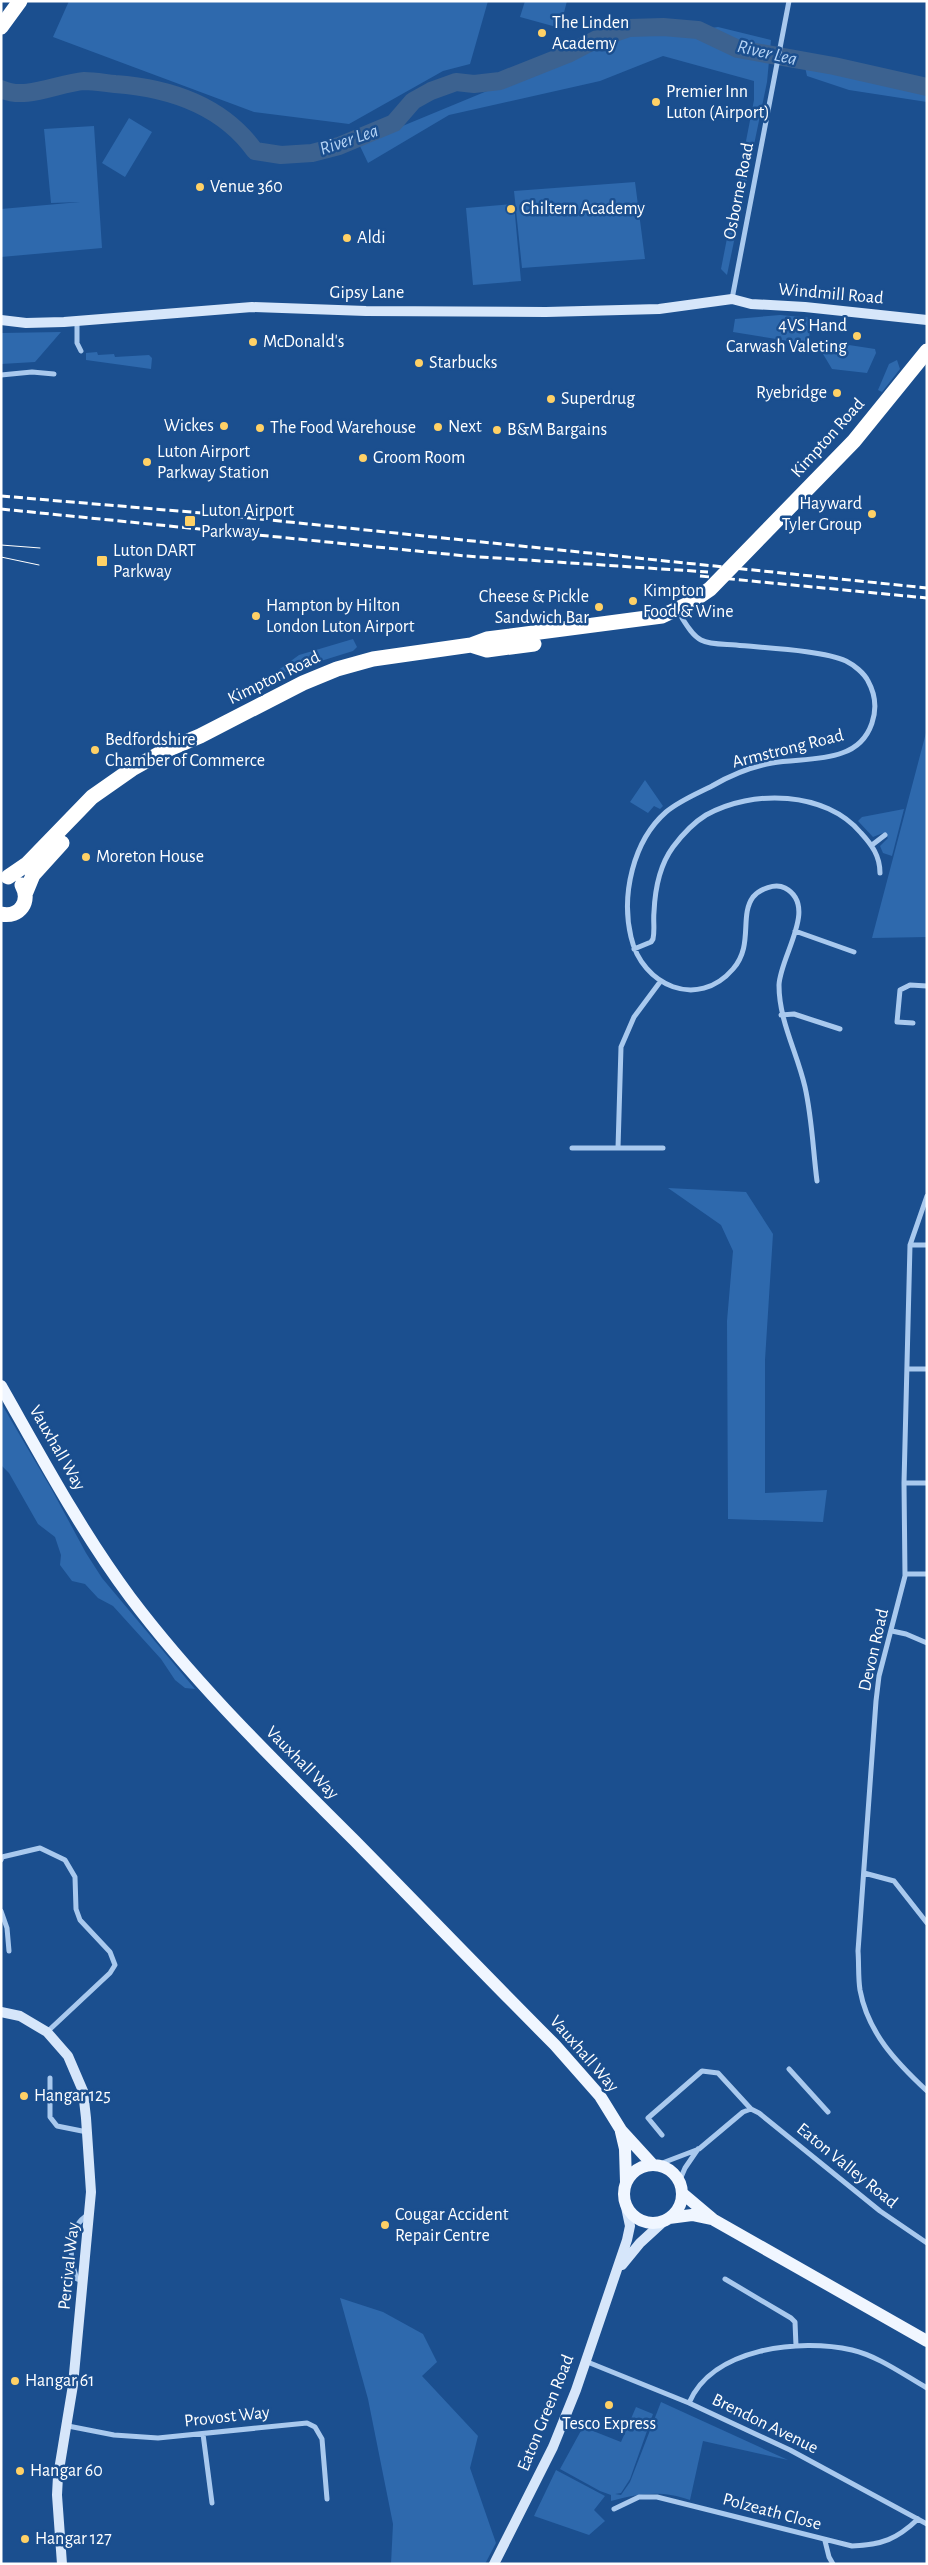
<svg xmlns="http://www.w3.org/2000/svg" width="928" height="2565" viewBox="0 0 928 2565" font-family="'Alegreya Sans',sans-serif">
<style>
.green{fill:#2e69ad}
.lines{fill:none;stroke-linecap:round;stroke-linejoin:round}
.river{stroke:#3c6290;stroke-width:18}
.street{stroke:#a9c9ee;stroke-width:5}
.secondary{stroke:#d6e6fa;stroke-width:10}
.primary{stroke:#f0f6ff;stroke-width:12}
.highway{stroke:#fff;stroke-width:15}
.tram{stroke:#fff;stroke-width:1}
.rail{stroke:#fff;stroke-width:3;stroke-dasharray:9 4;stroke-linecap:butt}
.poi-dot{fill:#ffd166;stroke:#1b4f8f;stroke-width:2}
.labels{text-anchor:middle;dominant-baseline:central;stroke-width:5;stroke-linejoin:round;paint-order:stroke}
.poi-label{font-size:18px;fill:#fff;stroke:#1b4f8f;text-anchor:start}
.street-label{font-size:18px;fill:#fff;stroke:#1b4f8f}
.water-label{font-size:19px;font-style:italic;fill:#b5d3f5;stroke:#1b4f8f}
</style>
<rect width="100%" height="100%" fill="#1b4f8f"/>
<path class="green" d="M 69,1 L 488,1 L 470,64 L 443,71 L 349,124 L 254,112 L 53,37 Z
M 525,1 L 567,1 L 560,28 L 520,17 Z
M 687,22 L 711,28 L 718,27 L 771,40 L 767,82 L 727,275 L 721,269 L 754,100 L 754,81 L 663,56 L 600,81 L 449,115 L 368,163 L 359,144 L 622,35 Z
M 808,58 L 825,59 L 927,81 L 927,102 L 849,90 L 807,76 L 805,67 Z
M 129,118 L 152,132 L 125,177 L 102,163 Z
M 94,126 L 102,248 L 1,257 L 1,209 L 80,202 L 51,203 L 44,129 Z
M 635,182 L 645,259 L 522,268 L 514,191 Z
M 514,204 L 521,281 L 473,285 L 466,208 Z
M 780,315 L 812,318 L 808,344 L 733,332 L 735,319 Z
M 61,332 L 35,362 L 1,364 L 1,333 Z
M 823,341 L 875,349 L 876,353 L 867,373 L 832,369 L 823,354 Z
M 97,352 L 98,355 L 114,354 L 115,357 L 149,355 L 152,358 L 151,369 L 86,360 L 86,353 Z
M 897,360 L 900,369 L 882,392 L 878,390 L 889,364 Z
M 353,639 L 357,647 L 353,651 L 276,675 L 273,674 L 299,655 Z
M 927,729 L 927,937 L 872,938 Z
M 645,780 L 663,806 L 660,809 L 654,806 L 648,813 L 630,802 Z
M 904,809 L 892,856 L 883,853 L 880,846 L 888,838 L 883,833 L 873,837 L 858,821 L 862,817 Z
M 668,1188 L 746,1192 L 773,1234 L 765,1360 L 765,1493 L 827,1490 L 823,1522 L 728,1519 L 727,1321 L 733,1251 L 721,1225 Z
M 1,1403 L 52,1490 L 86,1553 L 102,1578 L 195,1689 L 185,1688 L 175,1680 L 161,1659 L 113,1606 L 98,1598 L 85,1584 L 72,1581 L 60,1565 L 61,1555 L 55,1537 L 38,1524 L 9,1473 L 1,1465 Z
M 340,2298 L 383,2312 L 423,2334 L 437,2362 L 422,2376 L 478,2436 L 470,2468 L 496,2543 L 485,2564 L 391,2564 L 393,2524 L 368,2399 Z
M 661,2402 L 788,2460 L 703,2441 L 690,2500 C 662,2490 640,2493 611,2501 L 611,2495 L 600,2491 L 560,2469 L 583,2427 L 621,2442 L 636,2407 L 653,2414 L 630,2479 L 621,2493 L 615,2494 L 621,2495 L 630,2482 Z
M 556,2470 L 605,2496 L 594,2510 L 605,2521 L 589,2535 L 534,2516 Z"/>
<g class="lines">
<path class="river" d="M 1,89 C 25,101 58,83 84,81 C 94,81 105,83 115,84 C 170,88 222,105 255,151 L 281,155 L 312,153 L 339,146 L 394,123 L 413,101 L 431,91 L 456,82 L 474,84 L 500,81 L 568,54 L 597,39 L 629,28 L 663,27 L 698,30 L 738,49 L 834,66 L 927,87"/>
<path class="street" d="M 732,299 L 789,1
M 77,321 L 77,343 L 81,351
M 1,375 L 32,372 L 54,374
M 682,618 C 687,626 693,636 701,640 C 710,645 726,644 736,645 C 764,648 822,650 846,661 C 854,665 864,673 868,681 C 883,708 872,743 842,753 C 820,761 795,759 772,763 C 750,767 731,775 712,786 C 696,794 679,801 666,812 C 633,841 621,895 631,937 C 642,986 698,1010 733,969 C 754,945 739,916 753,897 C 760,889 775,883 785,888 C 819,906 780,956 779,985 C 779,1021 797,1052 805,1087 C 812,1118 813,1150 817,1181
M 872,845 L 885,835
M 795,931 L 854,952
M 634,949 L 651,942 L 653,939 C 655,930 653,921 654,912 C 655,889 659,866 673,847 C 682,835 693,823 706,815 C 752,789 826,791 861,833 C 872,845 880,856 880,873
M 781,1015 L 794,1014 L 840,1029
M 913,1023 L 897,1022 L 900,990 L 910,985 L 927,986
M 572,1148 L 663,1148
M 618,1148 L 621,1047 L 634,1017 L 660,982
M 927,1196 L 910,1245 L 904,1483 L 905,1576 L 879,1676 L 876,1701 L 858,1951 C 859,1964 858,1977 860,1990 C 868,2033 896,2062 927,2091
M 910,1245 L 927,1245
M 907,1369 L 927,1369
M 904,1483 L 927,1483
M 905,1574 L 927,1574
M 892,1631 L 906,1634 L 927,1643
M 1,1860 L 2,1857 L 40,1848 L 65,1860 L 75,1877 L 76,1909 L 80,1920 L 110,1952 L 115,1965 L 110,1973 L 47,2032
M 864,1873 L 894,1881 L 927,1923
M 1,1911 L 7,1928 L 9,1951
M 789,2069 L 828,2112
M 50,2078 L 50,2117 L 57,2126 L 87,2132
M 662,2135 L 648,2118 L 702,2071 L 718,2073 L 751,2109 L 759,2113 L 880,2211 L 927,2243
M 657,2165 L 699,2149 L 743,2112 L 751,2109
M 679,2182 L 685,2168 L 698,2149
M 725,2279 L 791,2318 L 795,2322 L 796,2346
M 83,2281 L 77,2279 C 69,2257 66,2228 89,2214
M 585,2361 L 689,2403 L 790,2450 L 927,2524
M 689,2403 C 712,2348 800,2338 852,2350 C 878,2356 904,2375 927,2388
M 68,2426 L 114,2435 L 158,2438 L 307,2423 L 315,2427 L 322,2439 L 327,2499
M 203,2434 L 212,2503
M 614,2509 L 639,2497 L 657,2497 L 852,2546 C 882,2545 897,2539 918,2519
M 825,2541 L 829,2557 L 833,2564"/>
<path class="secondary" d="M 1,320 L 26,323 L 64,322 L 252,307 L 366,311 L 546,312 L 659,309 L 732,299 L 751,304 L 805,307 L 927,320
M 1,2012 L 20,2016 L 47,2032 L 68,2056 L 83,2091 L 86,2118 L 91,2192 L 73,2385 L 58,2476 L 57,2495 L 62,2564
M 622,2265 L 640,2243 L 664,2221
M 494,2564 L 553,2447 L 576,2390 L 627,2240 L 630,2226 L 626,2207"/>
<path class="primary" d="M 1,1386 C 42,1458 81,1531 130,1597 C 197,1686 276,1762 354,1840 C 421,1908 487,1977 555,2045 L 600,2096 L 621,2130 L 653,2165
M 621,2132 L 625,2149 L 626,2182
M624 2194a29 29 0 1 1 58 0a29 29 0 1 1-58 0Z
M 682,2193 L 714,2220 L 927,2341
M 669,2218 L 692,2215 L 711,2219"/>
<path class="highway" d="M 1,27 L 20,1
M 471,645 L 487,650 L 534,644
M 8,877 L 27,864 L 92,797 L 132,769 L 164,751 L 200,736 L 303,683 L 337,669 L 373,659 L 471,645 L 487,639 L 662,616 L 688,604 L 710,589 L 854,441 L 927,351
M 26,892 L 33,875 L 62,843
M 1,914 C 20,918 31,901 22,885"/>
<path class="tram" d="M 1,545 L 40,548
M 1,557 L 39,565"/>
<path class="rail" d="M 1,496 L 202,513 L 927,588
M 1,509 L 466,556 L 708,572
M 700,576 L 927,598"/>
</g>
<g class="poi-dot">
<circle cx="542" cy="33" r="5"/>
<circle cx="656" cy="102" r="5"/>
<circle cx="200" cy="187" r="5"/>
<circle cx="511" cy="209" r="5"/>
<circle cx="347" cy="238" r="5"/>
<circle cx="857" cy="336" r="5"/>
<circle cx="253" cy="342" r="5"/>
<circle cx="419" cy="363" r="5"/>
<circle cx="837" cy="393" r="5"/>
<circle cx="551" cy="399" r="5"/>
<circle cx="224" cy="426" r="5"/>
<circle cx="438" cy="427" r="5"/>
<circle cx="260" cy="428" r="5"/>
<circle cx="497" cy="430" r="5"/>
<circle cx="363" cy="458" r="5"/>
<circle cx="147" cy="462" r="5"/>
<circle cx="872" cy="514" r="5"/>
<rect x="184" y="515" width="12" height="12" rx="2.5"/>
<rect x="96" y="555" width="12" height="12" rx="2.5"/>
<circle cx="633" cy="601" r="5"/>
<circle cx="599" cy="607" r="5"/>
<circle cx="256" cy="616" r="5"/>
<circle cx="95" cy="750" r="5"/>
<circle cx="86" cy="857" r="5"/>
<circle cx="24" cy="2096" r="5"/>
<circle cx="385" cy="2225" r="5"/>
<circle cx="15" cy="2381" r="5"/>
<circle cx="609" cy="2405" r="5"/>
<circle cx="20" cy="2471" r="5"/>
<circle cx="25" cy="2539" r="5"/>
</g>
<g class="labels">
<g class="poi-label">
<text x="552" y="23">The Linden<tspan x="552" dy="21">Academy</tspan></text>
<text x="666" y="92">Premier Inn<tspan x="666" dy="21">Luton (Airport)</tspan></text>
<text x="210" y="187">Venue 360</text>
<text x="521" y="209">Chiltern Academy</text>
<text x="357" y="238">Aldi</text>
<text x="847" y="326" text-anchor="end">4VS Hand<tspan x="847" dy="21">Carwash Valeting</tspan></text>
<text x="263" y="342">McDonald's</text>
<text x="429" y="363">Starbucks</text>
<text x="827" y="393" text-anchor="end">Ryebridge</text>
<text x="561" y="399">Superdrug</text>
<text x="214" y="426" text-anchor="end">Wickes</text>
<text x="448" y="427">Next</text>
<text x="270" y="428">The Food Warehouse</text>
<text x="507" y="430">B&amp;M Bargains</text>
<text x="157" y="452">Luton Airport<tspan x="157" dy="21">Parkway Station</tspan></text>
<text x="373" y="458">Groom Room</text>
<text x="862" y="504" text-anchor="end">Hayward<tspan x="862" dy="21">Tyler Group</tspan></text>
<text x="201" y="511">Luton Airport<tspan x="201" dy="21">Parkway</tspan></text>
<text x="113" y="551">Luton DART<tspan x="113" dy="21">Parkway</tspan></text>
<text x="643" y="591">Kimpton<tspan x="643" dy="21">Food &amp; Wine</tspan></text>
<text x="589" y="597" text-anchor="end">Cheese &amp; Pickle<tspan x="589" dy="21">Sandwich Bar</tspan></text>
<text x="266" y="606">Hampton by Hilton<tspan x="266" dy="21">London Luton Airport</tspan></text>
<text x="105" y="740">Bedfordshire<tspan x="105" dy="21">Chamber of Commerce</tspan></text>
<text x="96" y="857">Moreton House</text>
<text x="34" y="2096">Hangar 125</text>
<text x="395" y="2215">Cougar Accident<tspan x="395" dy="21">Repair Centre</tspan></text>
<text x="25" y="2381">Hangar 61</text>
<text x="609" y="2424" text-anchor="middle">Tesco Express</text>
<text x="30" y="2471">Hangar 60</text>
<text x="35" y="2539">Hangar 127</text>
</g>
<g class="street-label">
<text transform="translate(739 191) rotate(-79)">Osborne Road</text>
<text x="367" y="293">Gipsy Lane</text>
<text transform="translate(831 294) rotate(5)">Windmill Road</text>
<text transform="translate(828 438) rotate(-48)">Kimpton Road</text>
<text transform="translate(274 678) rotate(-26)">Kimpton Road</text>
<text transform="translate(788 749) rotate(-14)">Armstrong Road</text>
<text transform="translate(57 1448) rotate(60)">Vauxhall Way</text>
<text transform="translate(874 1650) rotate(-77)">Devon Road</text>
<text transform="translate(302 1763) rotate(45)">Vauxhall Way</text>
<text transform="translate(584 2054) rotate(49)">Vauxhall Way</text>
<text transform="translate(847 2166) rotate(39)">Eaton Valley Road</text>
<text transform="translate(69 2266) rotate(-84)">Percival Way</text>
<text transform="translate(546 2413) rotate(-68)">Eaton Green Road</text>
<text transform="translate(227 2417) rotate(-6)">Provost Way</text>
<text transform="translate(765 2424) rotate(26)">Brendon Avenue</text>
<text transform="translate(772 2512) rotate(15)">Polzeath Close</text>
</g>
<g class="water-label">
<text transform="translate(767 53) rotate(13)">River Lea</text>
<text transform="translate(349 140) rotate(-19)">River Lea</text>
</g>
</g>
<rect width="928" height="2565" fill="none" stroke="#ffffff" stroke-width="5"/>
</svg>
